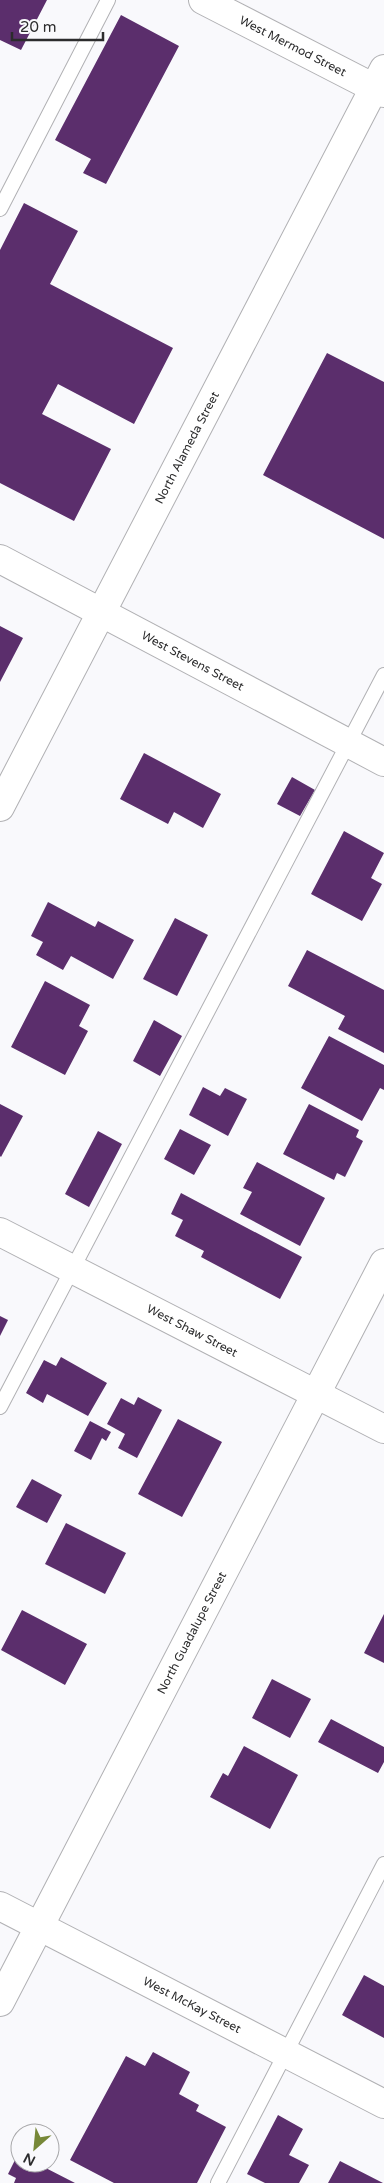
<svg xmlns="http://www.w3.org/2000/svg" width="384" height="2183" viewBox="0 0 384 2183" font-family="'Varela Round',sans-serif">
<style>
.building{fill:#5b2e6c}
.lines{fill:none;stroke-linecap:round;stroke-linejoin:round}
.service-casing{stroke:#b1b1b4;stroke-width:16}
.minor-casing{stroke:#b1b1b4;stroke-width:30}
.tertiary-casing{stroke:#b1b1b4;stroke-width:30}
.service{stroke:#fff;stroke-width:14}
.minor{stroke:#fff;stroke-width:28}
.tertiary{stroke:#fff;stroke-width:28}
.labels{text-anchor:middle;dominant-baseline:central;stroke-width:5;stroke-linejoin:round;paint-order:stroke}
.street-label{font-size:12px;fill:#2c2c2d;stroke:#f9f9fc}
</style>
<rect width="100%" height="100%" fill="#f9f9fc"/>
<path class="building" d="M 0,0 L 47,0 L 21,50 L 0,40 Z
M 121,15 L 179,46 L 106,184 L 83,173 L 91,159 L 55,140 Z
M 24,203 L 78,231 L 50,284 L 173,348 L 134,424 L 58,384 L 42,414 L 111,449 L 74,521 L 0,483 L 0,250 Z
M 327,353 L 384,382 L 384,539 L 263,475 Z
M 0,626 L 23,638 L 0,682 Z
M 144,753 L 221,794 L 203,828 L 174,812 L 168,824 L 120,799 Z
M 292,777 L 315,790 L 300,816 L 277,804 Z
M 344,831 L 384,853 L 371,878 L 382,884 L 362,921 L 311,894 Z
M 48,902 L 95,927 L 98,921 L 134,940 L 113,979 L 71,956 L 63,970 L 36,955 L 43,942 L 31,936 Z
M 175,918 L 208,935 L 177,996 L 143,979 Z
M 307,950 L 384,990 L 384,1053 L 338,1029 L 345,1016 L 288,986 Z
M 45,981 L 90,1005 L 79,1026 L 88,1031 L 65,1075 L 11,1047 Z
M 154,1020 L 182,1036 L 160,1076 L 133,1061 Z
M 329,1036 L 384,1065 L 384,1090 L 380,1088 L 362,1121 L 301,1088 Z
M 203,1087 L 220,1096 L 225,1088 L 247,1099 L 228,1136 L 189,1115 Z
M 0,1104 L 23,1116 L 1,1157 L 0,1156 Z
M 309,1104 L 359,1130 L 356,1137 L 363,1141 L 345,1177 L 337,1173 L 334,1180 L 283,1154 Z
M 180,1129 L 211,1145 L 194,1175 L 164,1159 Z
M 98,1131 L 122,1144 L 89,1207 L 65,1194 Z
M 257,1162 L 325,1198 L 300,1246 L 240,1214 L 252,1192 L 243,1188 Z
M 181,1193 L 302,1257 L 280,1299 L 201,1257 L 204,1251 L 175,1236 L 183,1220 L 171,1214 Z
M 0,1316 L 8,1320 L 0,1336 Z
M 61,1357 L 107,1383 L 88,1416 L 47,1394 L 43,1403 L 26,1393 L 44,1360 L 56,1366 Z
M 138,1397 L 162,1410 L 137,1458 L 118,1448 L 125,1434 L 107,1424 L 121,1398 L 134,1405 Z
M 178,1419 L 222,1442 L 182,1517 L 138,1494 Z
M 90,1421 L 111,1432 L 106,1441 L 102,1438 L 91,1460 L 74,1451 Z
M 32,1479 L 62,1495 L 47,1523 L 16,1507 Z
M 66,1523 L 126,1553 L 105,1594 L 45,1564 Z
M 22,1610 L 87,1644 L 65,1685 L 1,1650 Z
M 384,1614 L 384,1663 L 364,1653 Z
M 272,1679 L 311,1699 L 290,1738 L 252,1718 Z
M 331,1719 L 384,1747 L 384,1762 L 378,1773 L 318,1742 Z
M 244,1746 L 298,1775 L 270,1829 L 210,1797 L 223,1773 L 228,1776 Z
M 364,1975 L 384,1986 L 384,2038 L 342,2015 Z
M 153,2052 L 190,2072 L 179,2094 L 199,2105 L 196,2111 L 226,2127 L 197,2183 L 114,2183 L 70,2160 L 126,2056 L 145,2066 Z
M 278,2115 L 303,2129 L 289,2155 L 309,2165 L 299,2183 L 265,2183 L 247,2174 Z
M 18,2154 L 20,2163 L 36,2163 L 75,2183 L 14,2183 L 16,2178 L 8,2174 Z
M 340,2161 L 383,2183 L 328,2183 Z"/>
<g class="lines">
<g class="service-casing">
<path id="service" d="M 0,209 L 108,0
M 0,1407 L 384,675
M 218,2183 L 384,1864"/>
</g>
<g class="minor-casing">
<g id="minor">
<path id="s1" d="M 0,559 L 384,762"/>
<path id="s2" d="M 0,807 L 384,69"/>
<path id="s3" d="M 0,1232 L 384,1429"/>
<path id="s4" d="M 0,1906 L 384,2104"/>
<path id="s5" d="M 0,2002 L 384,1263"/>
</g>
</g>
<g class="tertiary-casing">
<g id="tertiary">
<path id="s6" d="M 203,0 L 384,93"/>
</g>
</g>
<use href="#service" class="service"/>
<use href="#minor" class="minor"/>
<use href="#tertiary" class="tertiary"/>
</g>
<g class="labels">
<g class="street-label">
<text stroke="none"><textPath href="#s6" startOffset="101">West Mermod Street</textPath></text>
<text stroke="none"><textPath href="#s2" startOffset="405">North Alameda Street</textPath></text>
<text stroke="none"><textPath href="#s1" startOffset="218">West Stevens Street</textPath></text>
<text stroke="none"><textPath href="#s3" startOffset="216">West Shaw Street</textPath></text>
<text stroke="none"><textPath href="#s5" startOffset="416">North Guadalupe Street</textPath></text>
<text stroke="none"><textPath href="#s4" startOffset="216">West McKay Street</textPath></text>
</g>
</g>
<g transform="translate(35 2148) rotate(207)"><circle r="24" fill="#f9f9fc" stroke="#a7a7a9"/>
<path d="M0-4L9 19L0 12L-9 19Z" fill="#778838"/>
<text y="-8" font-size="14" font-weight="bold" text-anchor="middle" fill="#2c2c2d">N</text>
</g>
<path d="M12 32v8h91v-8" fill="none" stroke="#2c2c2d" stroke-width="2.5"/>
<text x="20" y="32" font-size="15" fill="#2c2c2d" stroke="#f9f9fc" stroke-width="4" paint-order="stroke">20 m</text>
</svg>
